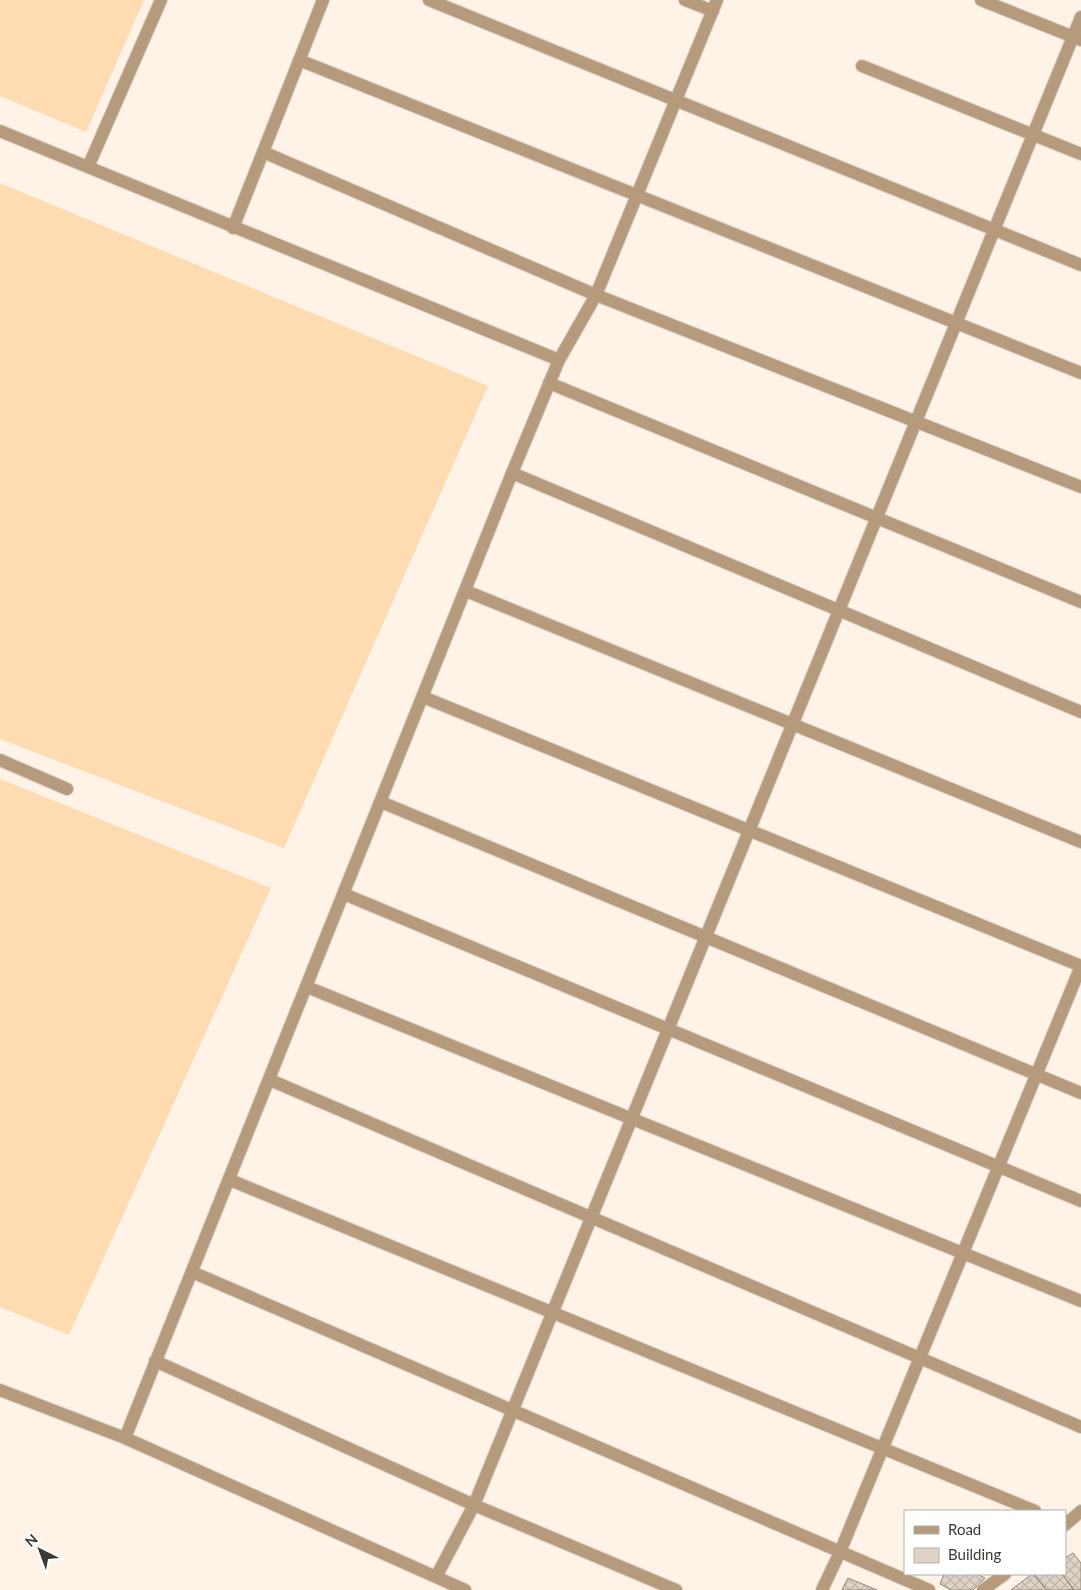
<svg xmlns="http://www.w3.org/2000/svg" width="1081" height="1590" viewBox="0 0 1081 1590" font-family="Lato,sans-serif">
<style>
.grass{fill:#fedbb1}
.building{fill:url(#building-cross-hatch);stroke:#90857a}
.lines{fill:none;stroke-linecap:round;stroke-linejoin:round}
.service-casing{stroke:#dbd1c6;stroke-width:14}
.minor-casing{stroke:#dbd1c6;stroke-width:14}
.service{stroke:#b59b7b;stroke-width:12}
.minor{stroke:#b59b7b;stroke-width:12}
</style>
<defs>
<pattern id="building-cross-hatch" width="8" height="8" patternUnits="userSpaceOnUse" patternTransform="scale(1.25)"><rect width="8" height="8" fill="#ded3c6"/><path d="M0 0l8 8M0 8l8-8" fill="none" stroke="#bfb6ab"/></pattern>
</defs>
<rect width="100%" height="100%" fill="#fef3e6"/>
<path class="grass" d="M 0,0 L 144,0 L 86,132 L 0,96 Z
M 0,183 L 488,386 L 284,848 L 0,739 Z
M 0,779 L 271,888 L 69,1335 L 0,1307 Z"/>
<path class="building" d="M 1073,1553 L 1081,1563 L 1081,1590 L 1074,1590 L 1062,1574 L 1065,1574 L 1065,1558 Z
M 944,1574 L 977,1574 L 985,1578 L 973,1590 L 951,1590 L 940,1584 Z
M 1033,1574 L 1062,1574 L 1074,1590 L 1047,1590 Z
M 1033,1574 L 1047,1590 L 1011,1590 L 1032,1574 Z
M 848,1578 L 877,1590 L 842,1590 Z"/>
<g class="lines">
<g class="service-casing">
<path id="service" d="M 0,760 L 67,789"/>
</g>
<g class="minor-casing">
<path id="minor" d="M 429,0 L 1081,265
M 685,0 L 713,11
M 981,0 L 1081,40
M 299,60 L 1081,373
M 862,66 L 1081,154
M 0,131 L 559,360
M 263,152 L 596,295 L 1081,487
M 88,167 L 161,0
M 233,228 L 323,0
M 549,383 L 1081,602
M 512,473 L 1081,712
M 466,591 L 1081,842
M 423,697 L 1081,966
M 381,802 L 1081,1093
M 344,894 L 1081,1201
M 307,987 L 1081,1301
M 270,1080 L 1081,1427
M 230,1180 L 1035,1511
M 192,1272 L 929,1590
M 155,1361 L 474,1505 L 676,1590
M 0,1390 L 125,1438 L 465,1590
M 125,1438 L 512,473 L 559,360 L 596,295 L 717,0
M 1065,1525 L 1081,1511
M 436,1577 L 474,1505 L 1081,17
M 822,1590 L 840,1552 L 1081,966
M 983,1590 L 1005,1574"/>
</g>
<use href="#service" class="service"/>
<use href="#minor" class="minor"/>
</g>
<rect x="904" y="1510" width="162" height="65" fill="#ffffff" stroke="#b1afad"/>
<rect x="914" y="1526" width="25" height="8" fill="#b59b7b" stroke="#b1afad"/>
<text x="948" y="1535" font-size="15" fill="#3c3833">Road</text>
<rect x="914" y="1548" width="25" height="15" fill="#ded3c6" stroke="#b1afad"/>
<text x="948" y="1560" font-size="15" fill="#3c3833">Building</text>
<g transform="translate(40 1550) rotate(318)" stroke="#ffffff" stroke-width="4" paint-order="stroke">
<path d="M0-4L9 19L0 12L-9 19Z" fill="#3c3833"/>
<text y="-8" font-size="14" font-weight="bold" text-anchor="middle" fill="#3c3833">N</text>
</g>
</svg>
